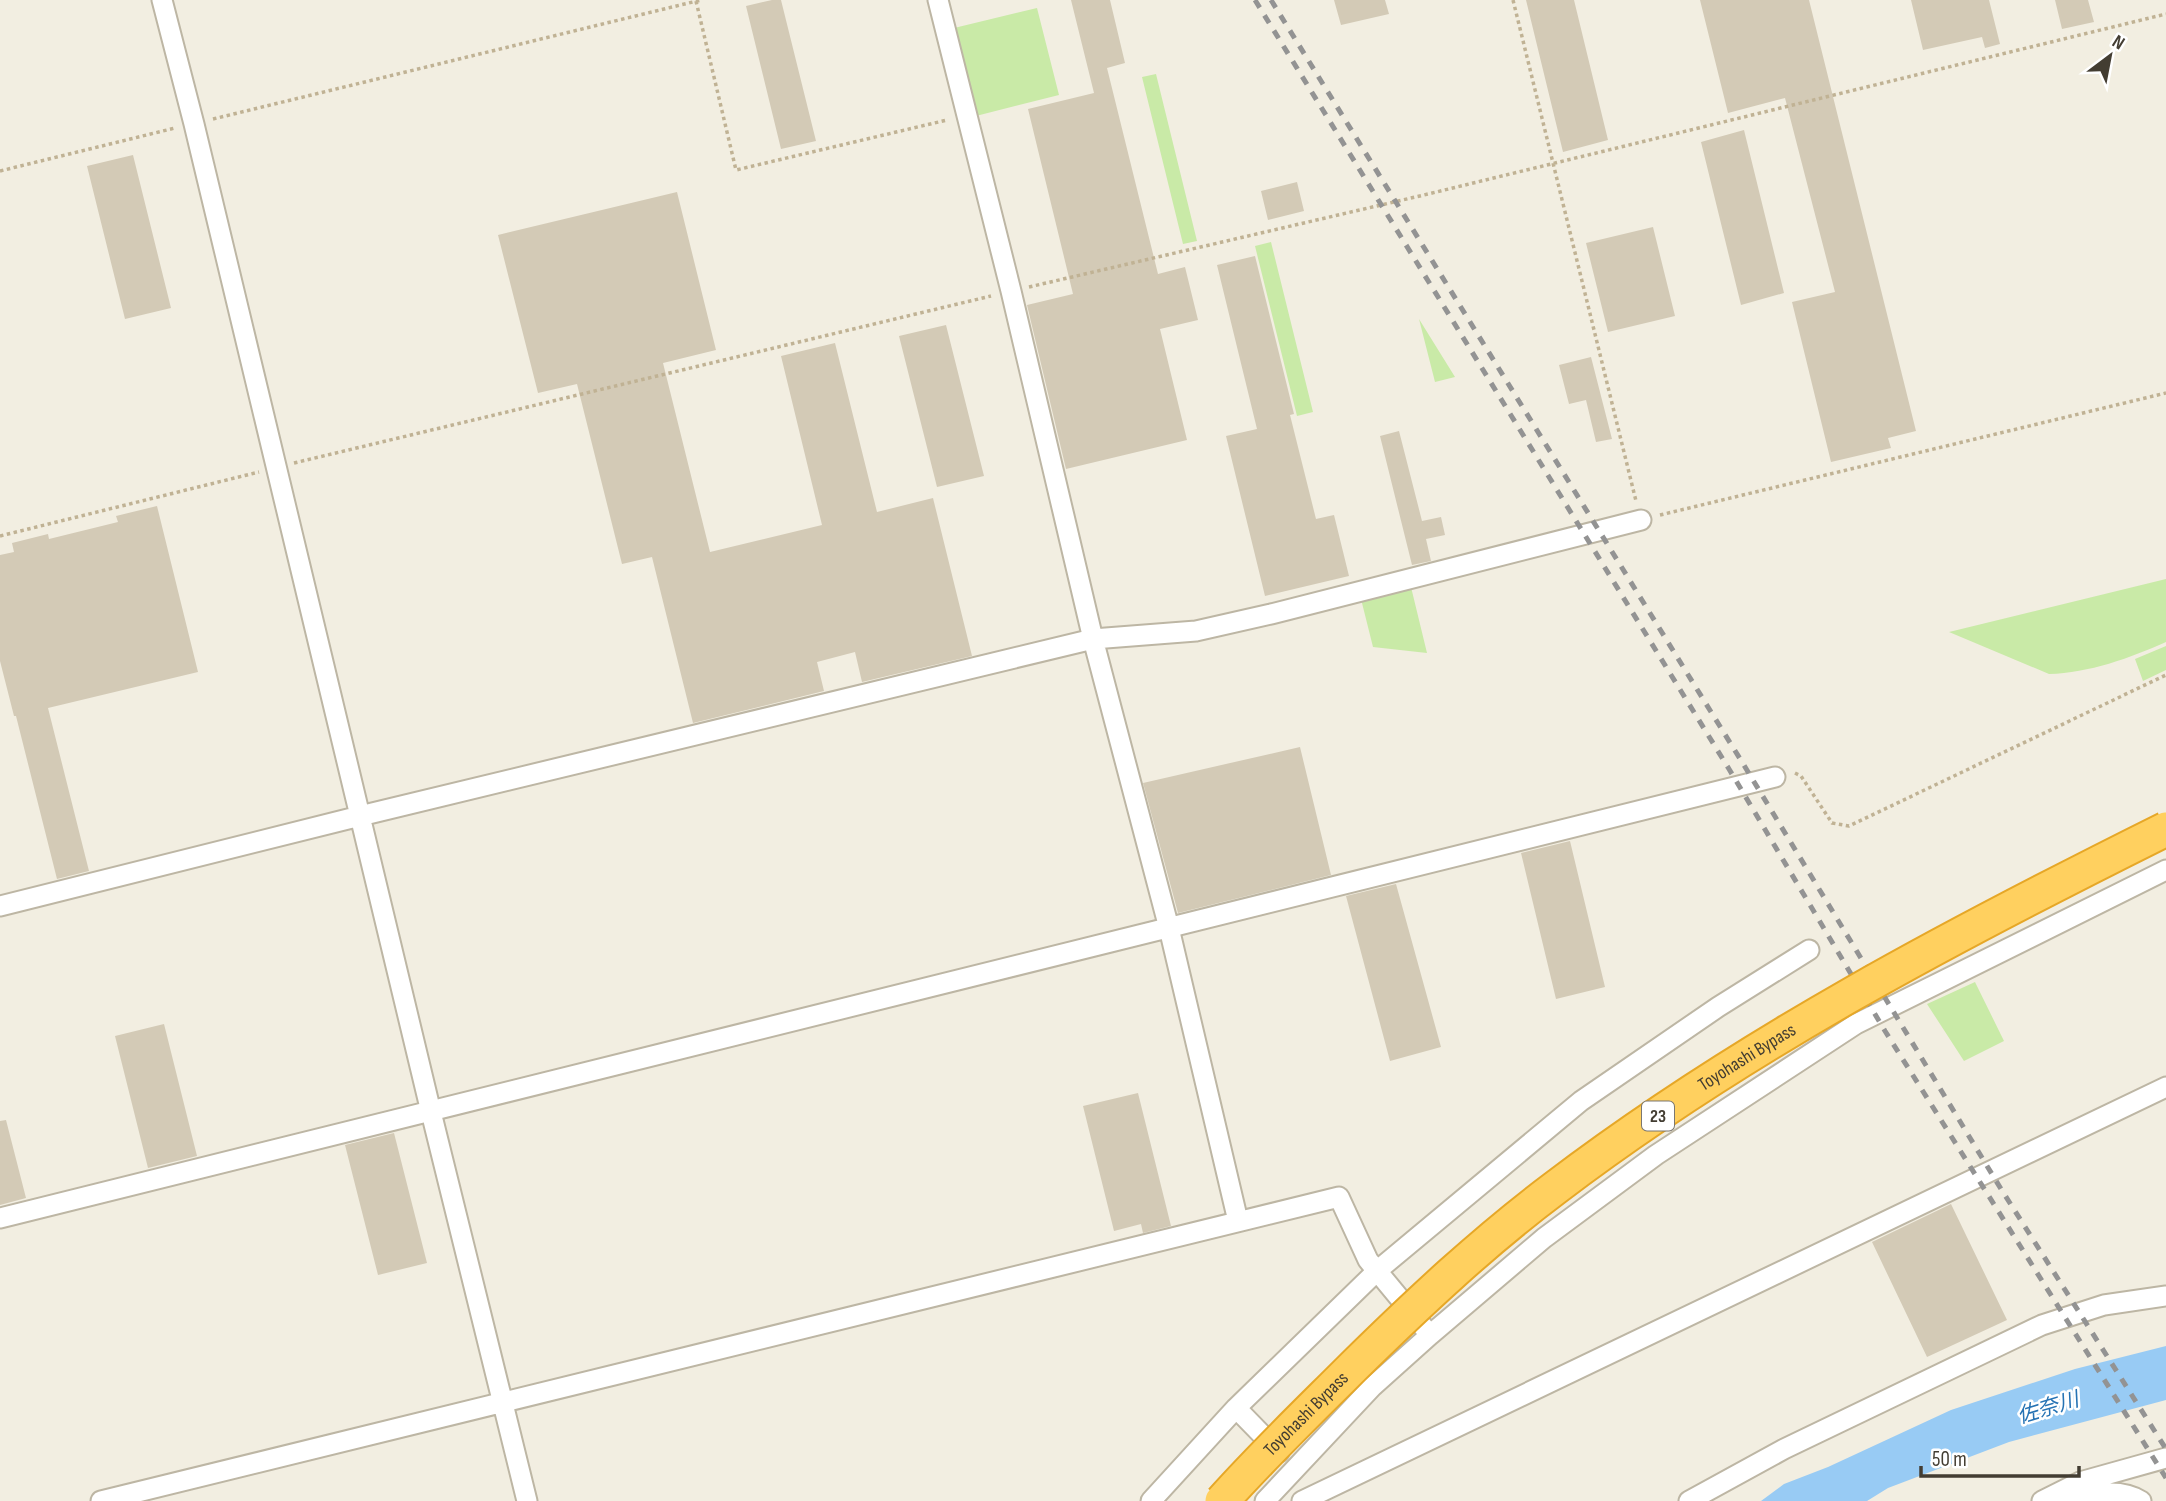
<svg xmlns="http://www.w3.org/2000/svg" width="2166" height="1501" viewBox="0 0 2166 1501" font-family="'Sofia Sans Condensed','Noto Sans JP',sans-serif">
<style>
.green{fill:#c9eaa7}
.water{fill:#98cbf4}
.building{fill:#d3cab6}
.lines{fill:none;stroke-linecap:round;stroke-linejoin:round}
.street-casing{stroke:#bdb6a4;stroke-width:23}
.path{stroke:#c0b294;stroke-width:3.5;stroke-dasharray:3.5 3.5;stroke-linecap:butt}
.street{stroke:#fff;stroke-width:19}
.rail{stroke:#939393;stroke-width:5;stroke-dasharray:9 9;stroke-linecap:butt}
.highway-bridge-casing{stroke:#e6a727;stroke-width:37;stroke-linecap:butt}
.highway-bridge{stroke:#ffd05f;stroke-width:33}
.labels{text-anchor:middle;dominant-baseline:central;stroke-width:5;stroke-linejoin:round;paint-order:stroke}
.shield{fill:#fff;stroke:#7b7770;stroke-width:2}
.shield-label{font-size:18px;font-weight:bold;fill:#433d32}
.street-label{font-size:19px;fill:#433d32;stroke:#fff}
.water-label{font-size:21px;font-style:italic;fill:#2673b4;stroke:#fff}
</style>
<rect width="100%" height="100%" fill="#f2eee1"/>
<path class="green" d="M 1037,8 L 1059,95 L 972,117 L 950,29 Z
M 1156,74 L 1197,241 L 1183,244 L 1142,77 Z
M 1271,242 L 1313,412 L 1297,416 L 1255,246 Z
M 1419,319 L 1455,377 L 1435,382 Z
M 2166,579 L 2166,642 C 2130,658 2089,673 2049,674 L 1949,632 Z
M 1411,587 L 1427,653 L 1373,647 L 1361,599 Z
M 2166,646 L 2166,670 L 2143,681 L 2135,659 Z
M 1975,982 L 2004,1041 L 1964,1061 L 1927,1004 Z"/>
<path class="water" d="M 2166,1346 L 2166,1400 L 2009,1442 L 1888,1488 L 1867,1501 L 1761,1501 L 1784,1484 L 1828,1467 L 1951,1410 L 2075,1369 Z"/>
<path class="building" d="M 772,0 L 781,0 L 816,141 L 781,149 L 746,6 Z
M 1071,0 L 1110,0 L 1125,63 L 1107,68 L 1158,274 L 1185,267 L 1198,320 L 1160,329 L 1187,440 L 1066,469 L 1027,305 L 1073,294 L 1028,109 L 1094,93 Z
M 1334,0 L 1385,0 L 1389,14 L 1341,25 Z
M 1526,0 L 1574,0 L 1608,140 L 1563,152 Z
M 1700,0 L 1809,0 L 1916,431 L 1888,438 L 1891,448 L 1831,462 L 1792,302 L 1835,292 L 1785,98 L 1728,113 Z
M 1911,0 L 1989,0 L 2000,44 L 1985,48 L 1982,37 L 1923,50 Z
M 2055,0 L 2088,0 L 2094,22 L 2062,29 Z
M 1744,130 L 1784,293 L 1741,305 L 1701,142 Z
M 133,155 L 171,308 L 125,319 L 87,166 Z
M 1297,182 L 1304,211 L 1268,220 L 1261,191 Z
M 677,192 L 716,350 L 663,363 L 710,552 L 822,525 L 781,356 L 835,343 L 877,512 L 933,498 L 972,656 L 862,682 L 855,652 L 817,662 L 824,691 L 693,723 L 652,557 L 622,564 L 577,384 L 538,393 L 498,235 Z
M 1653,227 L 1675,316 L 1608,332 L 1586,243 Z
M 1255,256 L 1294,414 L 1290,415 L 1316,519 L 1334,515 L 1349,576 L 1265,596 L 1226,436 L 1257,429 L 1217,265 Z
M 946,325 L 984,476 L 937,487 L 899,336 Z
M 1591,357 L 1612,439 L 1596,442 L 1586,400 L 1569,404 L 1559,365 Z
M 1399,431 L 1422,521 L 1441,517 L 1445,535 L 1426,539 L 1431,561 L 1412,565 L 1380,436 Z
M 157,506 L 198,672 L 48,708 L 89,871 L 57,879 L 16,716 L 14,716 L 0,661 L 0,555 L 14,552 L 12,543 L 48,534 L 49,539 L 118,522 L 116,516 Z
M 1300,747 L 1331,875 L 1178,913 L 1143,783 Z
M 1570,841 L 1605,987 L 1556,999 L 1521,853 Z
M 1396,884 L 1441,1047 L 1390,1061 L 1346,896 Z
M 164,1024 L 197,1156 L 148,1168 L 115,1036 Z
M 1138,1093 L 1171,1226 L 1143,1233 L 1141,1224 L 1114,1231 L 1083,1106 Z
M 6,1120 L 26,1198 L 0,1205 L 0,1121 Z
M 394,1133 L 427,1263 L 378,1275 L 345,1145 Z
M 1951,1204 L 2007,1320 L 1927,1357 L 1872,1242 Z"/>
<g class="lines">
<g class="street-casing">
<path id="street" d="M 162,0 L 194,124 L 431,1112 L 527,1501
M 938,0 L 1011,291 L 1093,639 L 1169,928 L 1238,1221
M 0,906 L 360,816 L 1093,639 L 1196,631 L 1271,614 L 1641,520
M 0,1218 L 1775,777
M 1279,1452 L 1236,1408 L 1378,1270 L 1581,1101 L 1718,1007 L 1809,950
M 101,1501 L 1339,1197 L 1368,1260 L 1430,1335
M 1151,1501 L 1236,1408
M 1265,1501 L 1372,1387 L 1430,1335 L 1544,1238 L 1656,1155 L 1856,1024 L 2166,870
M 1302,1501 L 2166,1087
M 1689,1501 L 1784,1449 L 2042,1325 L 2104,1305 L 2166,1296
M 2042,1501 L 2080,1482 L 2166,1458
M 2056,1501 C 2082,1497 2117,1485 2141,1501"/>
</g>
<path class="path" d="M 1513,0 L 1636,501
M 696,1 L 736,170 L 947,120
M 213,119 L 701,0
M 0,171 L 175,128
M 1029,287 L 1424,195 L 2166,14
M 294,463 L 991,296
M 1660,515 L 2166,393
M 0,536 L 259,472
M 1795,773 L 1801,776 L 1832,823 L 1849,826 L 2166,675"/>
<use href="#street" class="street"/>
<path class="rail" d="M 1255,0 L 1729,769 L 1885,1031 L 2166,1478
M 1271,0 L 1742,762 L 2001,1189 L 2166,1449"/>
<g class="highway-bridge-casing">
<g id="highway-bridge">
<path id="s1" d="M 1222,1501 C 1264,1454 1309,1411 1353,1367 C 1417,1304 1483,1242 1555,1188 C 1743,1045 1955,934 2166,829"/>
</g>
</g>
<use href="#highway-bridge" class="highway-bridge"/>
</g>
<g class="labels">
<rect class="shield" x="1642" y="1101.5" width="32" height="29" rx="5"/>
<g class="shield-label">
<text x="1658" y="1116">23</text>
</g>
<g class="street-label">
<text stroke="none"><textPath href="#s1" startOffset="690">Toyohashi Bypass</textPath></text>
<text stroke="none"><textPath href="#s1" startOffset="121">Toyohashi Bypass</textPath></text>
</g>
<g class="water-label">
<text transform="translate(2048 1408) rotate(-17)">佐奈川</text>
</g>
</g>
<g transform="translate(2110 56) rotate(32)" stroke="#ffffff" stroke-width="5" paint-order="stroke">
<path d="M0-5L12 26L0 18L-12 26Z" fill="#433d32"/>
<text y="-10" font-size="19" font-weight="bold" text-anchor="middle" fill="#433d32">N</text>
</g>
<path d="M1921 1466v10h158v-10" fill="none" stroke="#433d32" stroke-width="3.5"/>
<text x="1932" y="1466" font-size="21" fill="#433d32" stroke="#ffffff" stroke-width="5" paint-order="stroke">50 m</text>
</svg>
